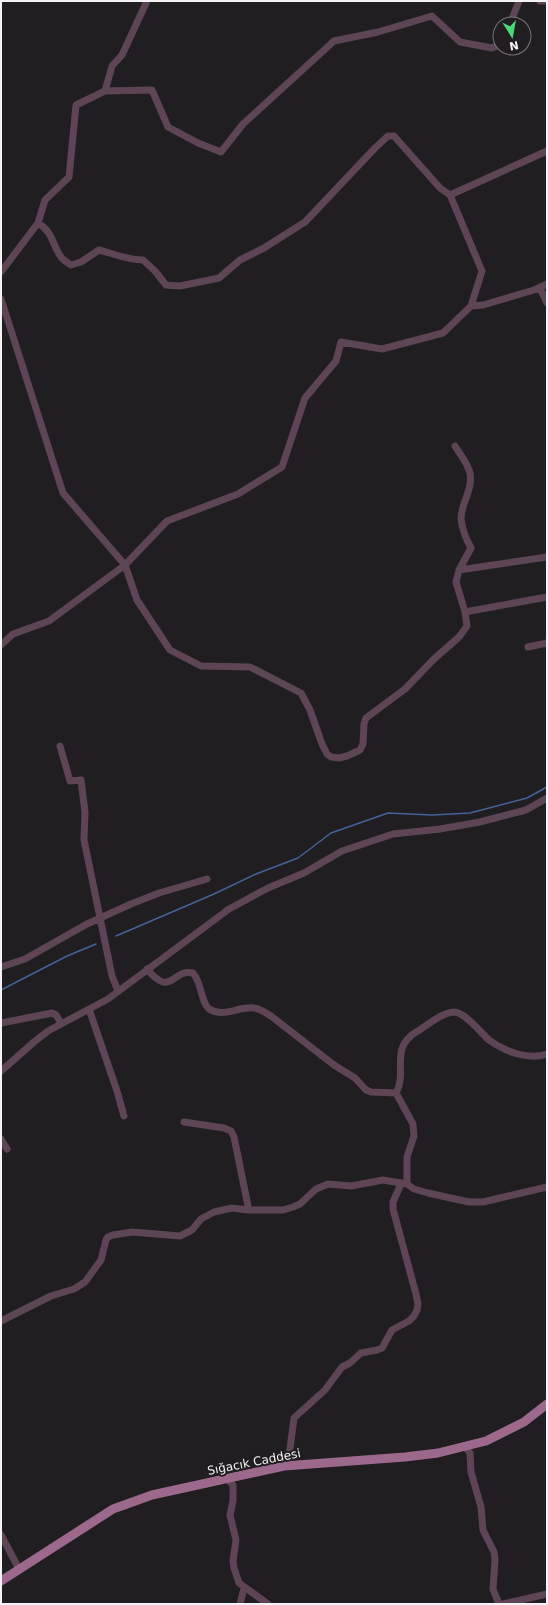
<svg xmlns="http://www.w3.org/2000/svg" width="548" height="1605" viewBox="0 0 548 1605" font-family="'DejaVu Sans',sans-serif">
<style>
.lines{fill:none;stroke-linecap:round;stroke-linejoin:round}
.stream{stroke:#436399;stroke-width:1.5}
.minor{stroke:#5e4556;stroke-width:7}
.major{stroke:#9c698d;stroke-width:9}
.labels{text-anchor:middle;dominant-baseline:central;stroke-width:4;stroke-linejoin:round;paint-order:stroke}
.street-label{font-size:12px;fill:#f5f3f6;stroke:#201e21}
</style>
<rect width="100%" height="100%" fill="#201e21"/>
<g class="lines">
<path class="stream" d="M 116,936 L 214,894 L 256,874 L 298,858 L 331,833 L 388,813 L 432,815 L 470,813 L 527,798 L 547,787
M 1,990 L 67,956 L 96,944"/>
<path class="minor" d="M 540,1 L 547,1
M 510,24 L 519,1
M 105,91 L 112,66 L 122,55 L 147,1
M 450,195 L 547,151
M 1,272 L 38,223 L 45,200 L 69,177 L 76,105 L 105,91 L 152,90 L 168,127 L 198,143 L 221,152 L 243,124 L 334,41 L 378,32 L 432,16 L 460,42 L 492,48 L 500,44
M 540,288 L 547,303
M 1,299 L 63,493 L 125,565 L 137,600 L 170,650 L 201,666 L 250,667 L 301,693 L 310,710 L 322,744 L 327,754 L 331,757 L 339,758 L 347,756 L 360,750 L 363,744 L 364,724 L 366,718 L 405,689 L 434,659 L 459,637 L 467,626 L 465,612 L 456,582 L 459,570 L 547,557
M 471,306 L 483,305 L 534,290 L 547,284
M 455,446 C 460,454 468,464 470,473 C 473,490 461,503 461,519 C 462,529 466,539 471,548 L 459,570
M 465,612 L 547,597
M 1,645 L 13,634 L 49,621 L 125,565 L 167,521 L 238,494 L 282,467 L 305,398 L 336,361 L 341,342 L 382,349 L 443,333 L 471,306 L 482,271 L 450,195 L 440,188 L 394,136 L 388,136 L 375,148 L 305,222 L 264,248 L 240,260 L 219,278 L 180,286 L 166,285 L 155,271 L 143,260 C 128,260 114,254 99,250 L 81,262 L 71,265 C 68,263 63,260 61,257 C 52,245 54,233 38,223
M 528,647 L 547,643
M 60,746 L 70,781 L 81,780 L 85,812 L 84,840 L 112,976 L 118,991
M 1,967 L 25,959 L 87,924 L 131,904 L 159,893 L 207,879
M 147,969 C 172,999 172,968 193,973 C 202,983 201,1003 209,1009 C 224,1018 239,1006 254,1008 C 261,1009 266,1013 271,1016 L 334,1065 L 355,1078 L 366,1090 L 371,1092 L 396,1093
M 89,1009 L 117,1091 L 124,1116
M 1,1023 L 52,1013 L 56,1015 L 61,1023
M 1,1071 L 34,1042 L 48,1031 L 108,999 L 229,909 L 268,888 L 304,873 L 342,851 L 393,834 L 440,829 L 480,822 L 526,810 L 547,798
M 184,1122 L 224,1128 L 231,1131 L 234,1137 L 248,1206 L 248,1210
M 1,1139 L 7,1149
M 407,1184 L 407,1157 L 414,1136 L 413,1124 L 396,1093 C 408,1072 389,1049 416,1032 C 427,1026 440,1013 454,1012 C 465,1012 481,1033 489,1040 C 504,1051 529,1061 547,1054
M 1,1321 L 51,1296 L 74,1289 L 85,1282 L 101,1260 L 106,1240 L 108,1237 L 113,1235 L 132,1232 L 180,1236 L 192,1230 L 201,1219 L 214,1212 L 232,1208 L 248,1210 L 283,1210 L 293,1207 L 300,1204 L 316,1189 L 328,1184 L 351,1186 L 383,1180 L 407,1184 L 414,1189 L 428,1193 L 469,1202 L 483,1202 L 547,1187
M 464,1446 L 470,1453 L 471,1472 L 481,1507 L 483,1530 L 494,1552 L 495,1560 L 493,1589 L 499,1604
M 284,1466 L 288,1464 L 294,1418 L 325,1390 L 342,1367 L 350,1363 L 361,1353 L 377,1350 L 382,1348 L 392,1330 L 409,1321 L 414,1316 L 417,1310 L 418,1304 L 416,1294 L 393,1209 L 393,1202 L 401,1184
M 227,1479 L 233,1485 L 233,1501 L 230,1515 L 236,1540 L 233,1561 L 234,1568 L 239,1583 L 268,1604
M 1,1535 L 19,1569
M 240,1604 L 244,1588
M 503,1604 L 547,1594"/>
<path class="major" d="M 1,1581 L 113,1509 L 152,1495 L 284,1466 L 405,1457 L 438,1453 L 486,1441 L 524,1422 L 547,1404"/>
</g>
<g class="labels">
<g class="street-label">
<text transform="translate(254 1462) rotate(-11)">Sığacık Caddesi</text>
</g>
</g>
<rect width="548" height="1605" fill="none" stroke="#f5f3f6" stroke-width="4"/>
<g transform="translate(512 36) rotate(169)"><circle r="19" fill="#201e21" stroke="#757376"/>
<path d="M0-3L7 15L0 10L-7 15Z" fill="#49d778"/>
<text y="-6" font-size="11" font-weight="bold" text-anchor="middle" fill="#f5f3f6">N</text>
</g>
</svg>
